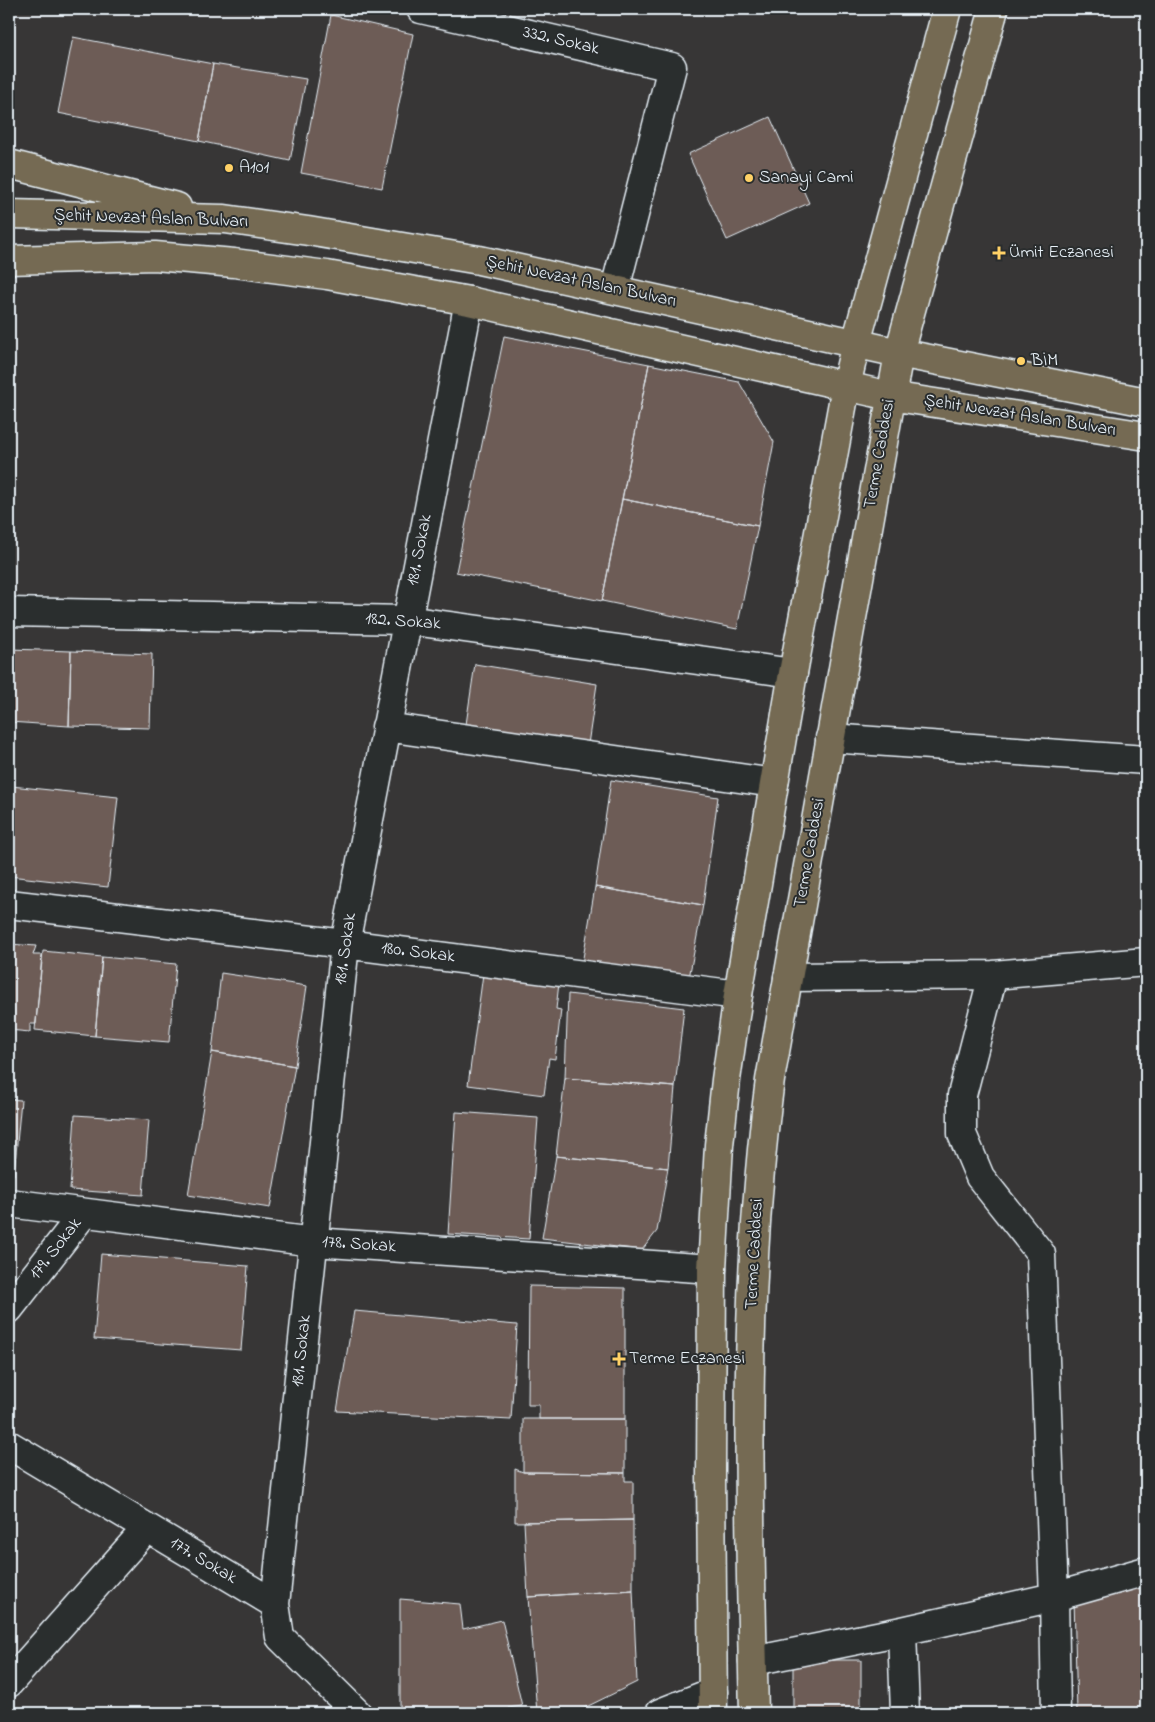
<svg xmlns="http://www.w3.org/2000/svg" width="1155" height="1722" viewBox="0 0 1155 1722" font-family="'Indie Flower',sans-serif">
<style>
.building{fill:#6d5c56;stroke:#e8f1f8}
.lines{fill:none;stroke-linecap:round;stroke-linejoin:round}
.minor-casing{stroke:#e8f1f8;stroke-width:31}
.major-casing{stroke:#e8f1f8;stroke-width:31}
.minor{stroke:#2a2d2e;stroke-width:28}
.major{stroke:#746b52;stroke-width:28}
.poi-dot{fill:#ffd166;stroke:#2a2d2e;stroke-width:2}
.labels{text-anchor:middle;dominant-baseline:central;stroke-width:4;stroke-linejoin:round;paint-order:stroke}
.street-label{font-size:18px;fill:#e8f1f8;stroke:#2a2d2e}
.poi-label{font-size:18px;fill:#e8f1f8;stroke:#2a2d2e;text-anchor:start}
</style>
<rect width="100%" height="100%" fill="#373636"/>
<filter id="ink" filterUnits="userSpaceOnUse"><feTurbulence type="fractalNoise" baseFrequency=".02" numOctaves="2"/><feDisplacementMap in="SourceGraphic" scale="10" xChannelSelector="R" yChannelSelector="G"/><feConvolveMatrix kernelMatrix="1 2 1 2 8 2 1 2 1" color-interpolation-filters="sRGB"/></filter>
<g filter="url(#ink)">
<path class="building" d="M 331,15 L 413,34 L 382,188 L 301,173 Z
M 73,37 L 213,64 L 199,141 L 58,113 Z
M 213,64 L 306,79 L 290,161 L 199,141 Z
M 770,117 L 809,203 L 727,240 L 688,154 Z
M 504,336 L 649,364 L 602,601 L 456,572 Z
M 649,364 L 739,382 L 774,442 L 758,526 L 622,499 Z
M 622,499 L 758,526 L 737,629 L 602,601 Z
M 9,649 L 71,651 L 69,726 L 9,722 Z
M 71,651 L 152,654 L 150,728 L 69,726 Z
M 475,664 L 597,684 L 587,751 L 465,731 Z
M 611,780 L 718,797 L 703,905 L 595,887 Z
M 11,786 L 118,797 L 108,887 L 9,876 L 9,802 Z
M 595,887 L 703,905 L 688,983 L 581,970 Z
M 9,944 L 36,946 L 33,955 L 42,955 L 36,1024 L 30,1024 L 30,1032 L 9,1030 Z
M 43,951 L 102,957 L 95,1036 L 35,1030 Z
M 102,957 L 176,964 L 169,1042 L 95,1036 Z
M 221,973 L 307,986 L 295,1066 L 212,1052 Z
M 483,974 L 559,983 L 556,1009 L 561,1010 L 555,1059 L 549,1058 L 544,1095 L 468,1085 Z
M 568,994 L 684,1008 L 675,1087 L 565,1078 Z
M 212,1052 L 295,1066 L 270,1208 L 188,1195 Z
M 565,1078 L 675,1087 L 668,1168 L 556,1156 Z
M 9,1099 L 21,1100 L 14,1175 L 9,1175 Z
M 456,1112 L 538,1118 L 529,1239 L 448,1234 Z
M 75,1115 L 149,1120 L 143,1195 L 70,1190 Z
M 556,1156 L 668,1168 L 657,1231 L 642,1250 L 542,1238 Z
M 101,1254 L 248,1266 L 241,1350 L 94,1339 Z
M 529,1286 L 625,1288 L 625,1419 L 539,1419 L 539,1405 L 528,1405 Z
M 354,1311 L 517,1325 L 511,1420 L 337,1411 Z
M 523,1419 L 625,1419 L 625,1473 L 523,1472 Z
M 515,1469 L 523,1472 L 625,1473 L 625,1481 L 633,1481 L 633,1520 L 515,1522 Z
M 633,1520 L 633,1590 L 528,1597 L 524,1522 Z
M 1146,1580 L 1146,1713 L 1077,1713 L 1074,1598 Z
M 633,1590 L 637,1682 L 574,1713 L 537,1713 L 528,1597 Z
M 400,1599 L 460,1604 L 463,1629 L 502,1620 L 522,1706 L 508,1708 L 509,1713 L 400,1713 Z
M 793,1660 L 861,1660 L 861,1713 L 793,1713 Z"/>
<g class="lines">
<g class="minor-casing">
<path id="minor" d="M 421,9 L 672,67 L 615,289
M 9,612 L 406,620 L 793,673
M 386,727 L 774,783
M 830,738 L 1146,760
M 9,904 L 345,944 L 738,995
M 993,975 L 962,1095 L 962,1134 L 980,1177 L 1041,1254 L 1054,1597 L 1056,1713
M 788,977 L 993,975 L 1146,962
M 9,1203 L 314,1242 L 712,1269
M 9,1309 L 84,1213
M 9,1445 L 275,1604 L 280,1637 L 357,1713
M 275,1604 L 345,944 L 469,301
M 902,1631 L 905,1713
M 753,1661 L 902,1631 L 1054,1597 L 1146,1571
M 9,1683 L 147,1528
M 660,1713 L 713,1692"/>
</g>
<g class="major-casing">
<path id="major" d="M 9,164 L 177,207
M 9,214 L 225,219 L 308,231 L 479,260 L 899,353 L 1146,402
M 9,260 L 155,256 L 234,263 L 327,275 L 469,301 L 890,396 L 1146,436
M 713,1713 L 711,1475 L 712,1269 L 719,1145 L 726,1080 L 738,995 L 793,673 L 846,386 L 856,343 L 947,9
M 754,1713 C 749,1502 742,1290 770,1080 L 899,353 L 994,9"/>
</g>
<use href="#minor" class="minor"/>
<use href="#major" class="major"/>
</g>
</g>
<g class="poi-dot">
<circle cx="229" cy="168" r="5"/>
<circle cx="749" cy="178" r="5"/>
<path d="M996.5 245.5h5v5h5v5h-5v5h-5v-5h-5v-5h5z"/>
<circle cx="1021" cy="361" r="5"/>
<path d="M616.5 1351.5h5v5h5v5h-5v5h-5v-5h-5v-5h5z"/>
</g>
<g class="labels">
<g class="street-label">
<text transform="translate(561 41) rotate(13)">332. Sokak</text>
<text transform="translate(151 219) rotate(2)">Şehit Nevzat Aslan Bulvarı</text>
<text transform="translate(581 282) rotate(12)">Şehit Nevzat Aslan Bulvarı</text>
<text transform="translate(1020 416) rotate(9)">Şehit Nevzat Aslan Bulvarı</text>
<text transform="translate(880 454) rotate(-80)">Terme Caddesi</text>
<text transform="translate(420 550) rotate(-79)">181. Sokak</text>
<text transform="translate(403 622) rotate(4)">182. Sokak</text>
<text transform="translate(810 853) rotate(-80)">Terme Caddesi</text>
<text transform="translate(346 949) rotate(-82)">181. Sokak</text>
<text transform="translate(418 953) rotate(7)">180. Sokak</text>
<text transform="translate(359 1245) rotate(4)">178. Sokak</text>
<text transform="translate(56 1249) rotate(-52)">179. Sokak</text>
<text transform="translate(755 1254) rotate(-87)">Terme Caddesi</text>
<text transform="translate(302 1351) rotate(-84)">181. Sokak</text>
<text transform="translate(203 1561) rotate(31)">177. Sokak</text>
</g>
<g class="poi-label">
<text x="239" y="168">A101</text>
<text x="759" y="178">Sanayi Cami</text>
<text x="1009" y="253">Ümit Eczanesi</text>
<text x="1031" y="361">BİM</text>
<text x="629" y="1359">Terme Eczanesi</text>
</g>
</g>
<rect width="1155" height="1722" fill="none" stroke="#2a2d2e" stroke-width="30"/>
<rect x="15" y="15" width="1125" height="1692" fill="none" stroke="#e8f1f8" stroke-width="2" filter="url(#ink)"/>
</svg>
